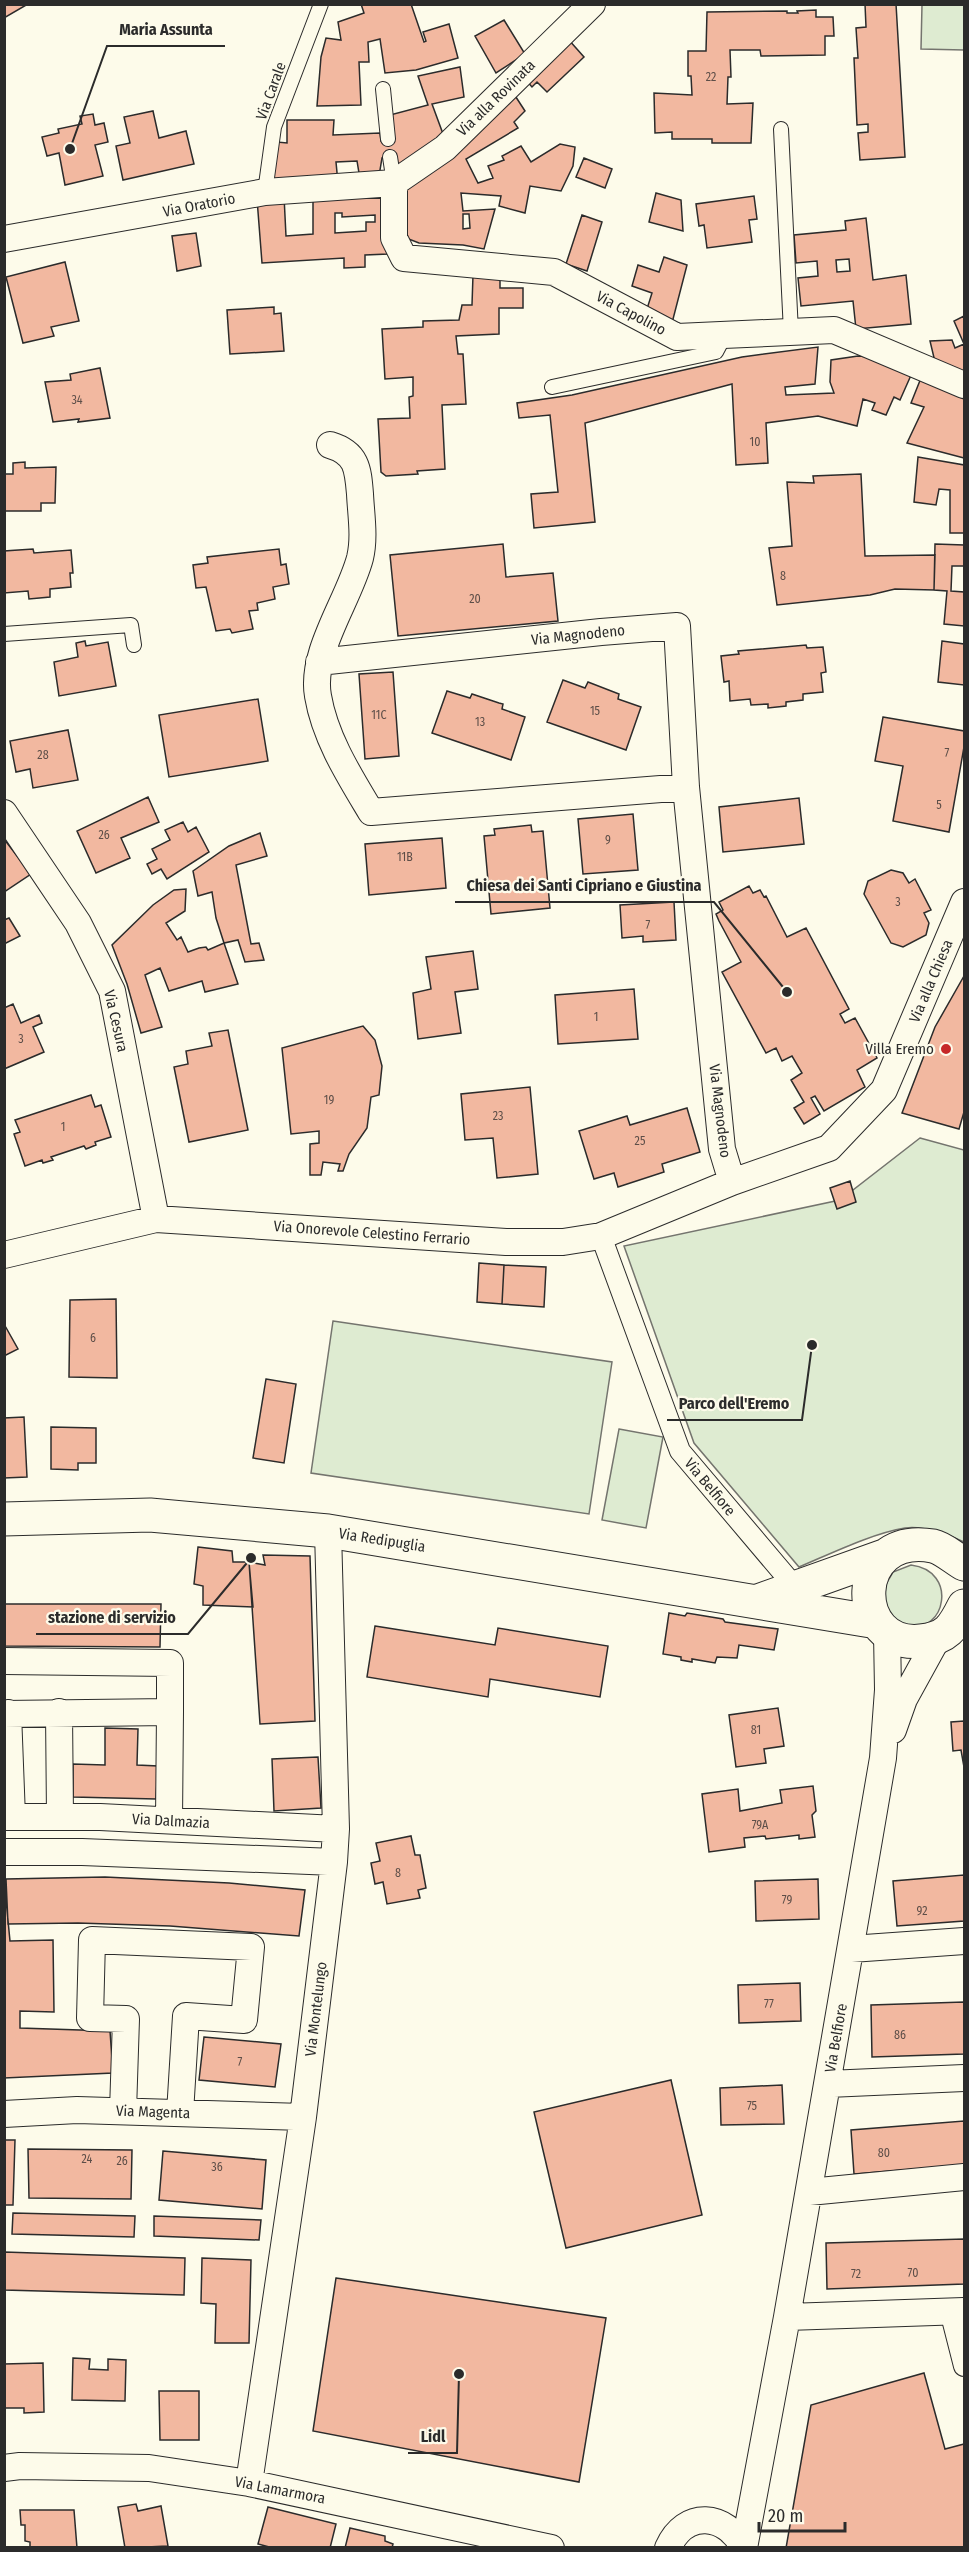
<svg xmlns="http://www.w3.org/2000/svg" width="969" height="2552" viewBox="0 0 969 2552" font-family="'Fira Sans Condensed',sans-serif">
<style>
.green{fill:#deebd1;stroke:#74746e;stroke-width:1.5}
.building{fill:#f2b8a0;stroke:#2b2b2b;stroke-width:1.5;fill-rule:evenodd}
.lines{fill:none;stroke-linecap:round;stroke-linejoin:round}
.service-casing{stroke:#2b2b2b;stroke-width:16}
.pedestrian-casing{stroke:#2b2b2b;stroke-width:22}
.minor-casing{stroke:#2b2b2b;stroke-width:28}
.secondary-casing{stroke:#2b2b2b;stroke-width:35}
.service{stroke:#fdfbea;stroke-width:14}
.pedestrian{stroke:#fdfbea;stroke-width:20}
.minor{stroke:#fdfbea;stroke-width:26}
.secondary{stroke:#fdfbea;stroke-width:33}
.poi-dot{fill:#c62828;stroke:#fdfbea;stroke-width:2}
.labels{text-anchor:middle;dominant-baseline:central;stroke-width:4.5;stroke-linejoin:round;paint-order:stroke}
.number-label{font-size:12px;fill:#5d4e48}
.street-label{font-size:15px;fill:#2b2b2b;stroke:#fdfbea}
.poi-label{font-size:15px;fill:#2b2b2b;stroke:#fdfbea;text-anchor:end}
.leader{fill:none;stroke:#2b2b2b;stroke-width:2}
.callout-dot{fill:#2b2b2b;stroke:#fdfbea;stroke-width:2}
.callout-label{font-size:16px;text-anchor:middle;font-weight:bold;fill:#2b2b2b;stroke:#fdfbea;stroke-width:4.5;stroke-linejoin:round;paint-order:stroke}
</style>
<rect width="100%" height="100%" fill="#fdfbea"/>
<path class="green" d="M 922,5 L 964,5 L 964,50 L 921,49 Z
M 920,1138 L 964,1150 L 964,1542 C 950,1535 922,1525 905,1528 C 873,1533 830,1554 799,1567 L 694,1443 L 624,1246 L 840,1200 Z
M 333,1321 L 612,1362 L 589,1514 L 311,1473 Z
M 619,1429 L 663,1437 L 646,1528 L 602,1520 Z
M 911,1565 C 959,1571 945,1634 909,1626 C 903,1625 897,1621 891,1619 L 882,1591 L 893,1572 Z"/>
<path class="building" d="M 4,4 L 28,4 L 4,18 Z
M 361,4 L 411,4 L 424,42 L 426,41 L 423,32 L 449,24 L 458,58 L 416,70 L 385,73 L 380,39 L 368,42 L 369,62 L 359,62 L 361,105 L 317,106 L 321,57 L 326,38 L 341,40 L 338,22 L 364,13 Z
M 865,4 L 896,4 L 905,157 L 860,160 L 858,133 L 868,132 L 868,124 L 857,125 L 854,58 L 858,58 L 856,28 L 866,27 Z
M 816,10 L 816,17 L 833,17 L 834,36 L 825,36 L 825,55 L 761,56 L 760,50 L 730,50 L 731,77 L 728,77 L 727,104 L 753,103 L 751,143 L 712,143 L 712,139 L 672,139 L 672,132 L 655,133 L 654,93 L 692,95 L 691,76 L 688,76 L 688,51 L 706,51 L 707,12 L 787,11 L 787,13 L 798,13 L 797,11 Z
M 504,20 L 525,54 L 496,73 L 475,36 Z
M 568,39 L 584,57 L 547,92 L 537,82 L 532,87 L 525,79 Z
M 460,67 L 464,97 L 432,104 L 446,142 L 398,166 L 396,156 L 382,158 L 379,176 L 360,179 L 357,161 L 336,162 L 338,183 L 273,186 L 277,142 L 287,143 L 287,120 L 334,120 L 333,135 L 380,133 L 381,141 L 394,138 L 390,115 L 428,105 L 418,76 Z
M 512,91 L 525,111 L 514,122 L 518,128 L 466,159 L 478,183 L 493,178 L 488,166 L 504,160 L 502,156 L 521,146 L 531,162 L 560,144 L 575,147 L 573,166 L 561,191 L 530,186 L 525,213 L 499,206 L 501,196 L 461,193 L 463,211 L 495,209 L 484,249 L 463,245 L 419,243 L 406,238 L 398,189 ZM 463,214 L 469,214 L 470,228 L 463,229 Z
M 153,111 L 159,138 L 186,131 L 194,164 L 123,180 L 116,146 L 130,143 L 124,117 Z
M 93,114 L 95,125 L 104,123 L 108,142 L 95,145 L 103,176 L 65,185 L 59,153 L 47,156 L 42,137 L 59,133 L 58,129 L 82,124 L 80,116 Z
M 584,158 L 612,169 L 605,188 L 576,177 Z
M 384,189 L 388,254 L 365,255 L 365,267 L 344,268 L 344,258 L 262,263 L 257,199 L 284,196 L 286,236 L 313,234 L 313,196 ZM 335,213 L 342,213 L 342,217 L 375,215 L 375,222 L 366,222 L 366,231 L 335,233 Z
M 656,193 L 681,200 L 683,231 L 649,222 Z
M 754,196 L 757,219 L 749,220 L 752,242 L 707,248 L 704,225 L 699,226 L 696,204 Z
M 582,215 L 602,222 L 587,271 L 566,264 Z
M 866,218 L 873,280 L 906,275 L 911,324 L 856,329 L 853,301 L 801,306 L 798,278 L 818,276 L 817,261 L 796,263 L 794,235 L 846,230 L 845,221 ZM 849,259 L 850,271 L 837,272 L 836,260 Z
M 196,233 L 201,266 L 177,271 L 172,236 Z
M 664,257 L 687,265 L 672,323 L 646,312 L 652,293 L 632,286 L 638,265 L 659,272 Z
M 65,262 L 79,321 L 51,327 L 54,336 L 23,343 L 6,277 Z
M 473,275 L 500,275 L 500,288 L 523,288 L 523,308 L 499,308 L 499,334 L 456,336 L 458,354 L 463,354 L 466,404 L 442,405 L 445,469 L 417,471 L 418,474 L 386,476 L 381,472 L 378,419 L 410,418 L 409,397 L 413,396 L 413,377 L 385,379 L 382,329 L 423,327 L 423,321 L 459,320 L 462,305 L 472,305 Z
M 274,307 L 274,314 L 281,313 L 284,351 L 230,354 L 227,310 Z
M 964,316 L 964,373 L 935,362 L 930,341 L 952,340 L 955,348 L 964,344 L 954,321 Z
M 818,347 L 815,384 L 785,387 L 786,395 L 834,393 L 830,382 L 831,360 L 858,356 L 871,357 L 912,373 L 900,400 L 894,397 L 886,415 L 872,410 L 875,403 L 863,399 L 857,426 L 818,416 L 766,423 L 768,463 L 736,465 L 732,384 L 585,423 L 595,522 L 534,528 L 531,494 L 558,492 L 550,415 L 519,418 L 517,403 L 572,395 L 742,357 Z
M 100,368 L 110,418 L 78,422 L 79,419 L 53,422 L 45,382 L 71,380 L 70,374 Z
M 921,378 L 964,399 L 964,458 L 907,443 L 924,407 L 911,403 Z
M 918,457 L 964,465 L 964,533 L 950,533 L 950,490 L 939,489 L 936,505 L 914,502 Z
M 25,462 L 25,468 L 56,467 L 55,503 L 41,503 L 41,511 L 4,511 L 4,474 L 13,474 L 13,463 Z
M 861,474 L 865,556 L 935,555 L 934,590 L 895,589 L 870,595 L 777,605 L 769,548 L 792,546 L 787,482 L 814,483 L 813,476 Z
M 503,544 L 506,577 L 553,573 L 558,621 L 398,636 L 390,555 Z
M 935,544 L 964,545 L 964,566 L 952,566 L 951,591 L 964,592 L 964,626 L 944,624 L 947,591 L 934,590 Z
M 33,549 L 34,553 L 71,550 L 73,573 L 70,573 L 71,587 L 50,589 L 50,597 L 29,599 L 28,591 L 4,593 L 4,551 Z
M 279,549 L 281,565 L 286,564 L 289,584 L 273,587 L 275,599 L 257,603 L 258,610 L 249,611 L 253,629 L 232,633 L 230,629 L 216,631 L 206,587 L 196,588 L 193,565 L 208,563 L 207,557 Z
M 85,641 L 86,646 L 108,642 L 116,686 L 59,696 L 54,662 L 78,657 L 76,643 Z
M 942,641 L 964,644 L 964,685 L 938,682 Z
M 806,645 L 807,648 L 823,647 L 826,672 L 821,673 L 823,692 L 803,694 L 803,700 L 786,702 L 786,706 L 768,708 L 768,704 L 751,705 L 750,699 L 730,701 L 729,681 L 724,682 L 721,656 L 739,654 L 738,651 Z
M 393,672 L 399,756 L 365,759 L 359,674 Z
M 563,680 L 585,688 L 588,682 L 619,694 L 618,699 L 641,707 L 626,750 L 547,722 Z
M 447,691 L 470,698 L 472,694 L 499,703 L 503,704 L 502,709 L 525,717 L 511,760 L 432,733 Z
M 258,699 L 268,761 L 169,777 L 159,715 Z
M 883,717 L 964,731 L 964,747 L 949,832 L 893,821 L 903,766 L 875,761 Z
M 68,730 L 78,780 L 33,788 L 30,769 L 16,772 L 10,741 Z
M 148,797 L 159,822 L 121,838 L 130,858 L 96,873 L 77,831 Z
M 799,798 L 804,844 L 723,852 L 719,807 Z
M 633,814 L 638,870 L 583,874 L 578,819 Z
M 183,822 L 188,832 L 196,827 L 209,852 L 167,879 L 161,869 L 152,874 L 147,864 L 157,859 L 152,849 L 170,840 L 165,830 Z
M 531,825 L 532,832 L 543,831 L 550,908 L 491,914 L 484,836 L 495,835 L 494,829 Z
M 260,833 L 267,856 L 236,865 L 251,944 L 259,943 L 264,960 L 245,962 L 238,940 L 224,943 L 216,918 L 212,892 L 198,896 L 193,871 L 229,846 Z
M 442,838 L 446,888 L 369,895 L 365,844 Z
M 4,839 L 31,874 L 4,892 Z
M 891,870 L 903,873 L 909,883 L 915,879 L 931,910 L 924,913 L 929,923 L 926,935 L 903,947 L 891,943 L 864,894 L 868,881 Z
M 749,886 L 753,893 L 760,890 L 764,897 L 766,896 L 787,937 L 806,928 L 849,1009 L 840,1014 L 845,1023 L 855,1018 L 877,1058 L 857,1070 L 865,1087 L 824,1111 L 815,1096 L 811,1098 L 820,1114 L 804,1124 L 794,1108 L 804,1102 L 791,1080 L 802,1073 L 792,1056 L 782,1061 L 776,1048 L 766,1053 L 722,972 L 741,962 L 719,921 L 716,914 L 723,910 L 719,902 Z
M 186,889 L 185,911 L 166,923 L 177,940 L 181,937 L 188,952 L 199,948 L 206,947 L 208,950 L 224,943 L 238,984 L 205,992 L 202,981 L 169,991 L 160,968 L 145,975 L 162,1027 L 141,1033 L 127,984 L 112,945 L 153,905 L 174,890 Z
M 674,902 L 676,940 L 643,942 L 643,936 L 622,938 L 620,905 Z
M 9,918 L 20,936 L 4,944 L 4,920 Z
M 473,951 L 478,989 L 455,992 L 461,1033 L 418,1039 L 413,993 L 431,989 L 426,957 Z
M 964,976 L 964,1112 L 959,1129 L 902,1113 L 935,1027 Z
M 634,989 L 638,1039 L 558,1044 L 555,995 Z
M 13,1004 L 21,1023 L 39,1015 L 42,1023 L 33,1027 L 44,1052 L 4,1069 L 4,1008 Z
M 363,1026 L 375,1040 L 382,1066 L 379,1095 L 371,1097 L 367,1128 L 349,1154 L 343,1171 L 338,1171 L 340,1164 L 323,1162 L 321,1175 L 310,1175 L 310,1144 L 319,1143 L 319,1131 L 291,1134 L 282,1048 Z
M 228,1030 L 248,1130 L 189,1142 L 174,1067 L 188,1064 L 186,1051 L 212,1046 L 209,1033 Z
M 530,1087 L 538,1174 L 497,1178 L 493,1138 L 465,1140 L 461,1094 Z
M 91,1095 L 95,1107 L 101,1105 L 111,1137 L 95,1142 L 96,1145 L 86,1149 L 84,1146 L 51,1157 L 53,1160 L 43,1163 L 42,1160 L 25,1166 L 14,1134 L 20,1132 L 15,1120 Z
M 687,1108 L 700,1152 L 662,1164 L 664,1172 L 618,1187 L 614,1173 L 594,1179 L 579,1131 L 627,1116 L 630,1125 Z
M 850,1181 L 856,1202 L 837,1209 L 830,1188 Z
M 479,1263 L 504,1265 L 502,1304 L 477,1302 Z
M 504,1265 L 546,1267 L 544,1307 L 502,1304 Z
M 116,1299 L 117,1378 L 69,1377 L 70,1300 Z
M 4,1324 L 18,1349 L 4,1356 Z
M 266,1379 L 296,1384 L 284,1463 L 253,1458 Z
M 24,1417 L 27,1477 L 4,1478 L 4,1418 Z
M 51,1427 L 96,1428 L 96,1463 L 78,1463 L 78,1470 L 51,1469 Z
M 198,1547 L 232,1551 L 233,1562 L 249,1562 L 253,1607 L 203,1605 L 203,1586 L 194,1584 Z
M 263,1555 L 310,1556 L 315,1721 L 260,1724 L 249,1562 L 265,1565 Z
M 4,1604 L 161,1604 L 160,1647 L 4,1646 Z
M 669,1613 L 685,1616 L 687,1613 L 723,1619 L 725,1622 L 778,1629 L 774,1650 L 739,1645 L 737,1658 L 717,1657 L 715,1663 L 692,1659 L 692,1662 L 681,1660 L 681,1657 L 663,1654 Z
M 375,1626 L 495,1645 L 498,1628 L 608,1646 L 600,1697 L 490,1679 L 488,1697 L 367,1677 Z
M 778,1708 L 784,1746 L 764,1749 L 766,1763 L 736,1767 L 729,1715 Z
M 964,1721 L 964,1767 L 961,1750 L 953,1751 L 951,1722 Z
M 105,1728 L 138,1729 L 137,1765 L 158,1766 L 156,1799 L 73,1797 L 73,1764 L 105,1765 Z
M 318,1757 L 321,1808 L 274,1811 L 272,1759 Z
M 813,1786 L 816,1811 L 812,1815 L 815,1837 L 799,1839 L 799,1835 L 766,1839 L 765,1836 L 744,1838 L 745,1847 L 709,1852 L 702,1794 L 738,1789 L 740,1811 L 782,1803 L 780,1790 Z
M 411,1836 L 415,1855 L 420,1855 L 426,1888 L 418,1890 L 420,1898 L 387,1904 L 383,1882 L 375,1884 L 371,1863 L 380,1861 L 376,1843 Z
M 964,1875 L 964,1921 L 897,1926 L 893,1881 Z
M 105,1877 L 229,1883 L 305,1890 L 299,1936 L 170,1926 L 78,1923 L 8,1924 L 6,1879 Z
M 4,1879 L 10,1941 L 53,1940 L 54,2012 L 20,2011 L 20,2028 L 110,2031 L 113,2073 L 4,2078 Z
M 818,1879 L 819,1919 L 756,1921 L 755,1881 Z
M 800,1983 L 801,2021 L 739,2023 L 738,1985 Z
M 964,2002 L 964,2054 L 872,2057 L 871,2005 Z
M 204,2037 L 281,2044 L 275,2087 L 199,2080 Z
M 671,2080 L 702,2215 L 566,2248 L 534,2112 Z
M 782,2085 L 784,2124 L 721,2125 L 720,2088 Z
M 964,2121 L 964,2165 L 854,2174 L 851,2130 Z
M 4,2140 L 15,2140 L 13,2205 L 4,2205 Z
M 28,2149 L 132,2150 L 131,2199 L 29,2198 Z
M 163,2151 L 266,2160 L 262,2209 L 159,2200 Z
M 13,2213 L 135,2216 L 134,2237 L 12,2234 Z
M 154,2216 L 261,2220 L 259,2240 L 154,2236 Z
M 964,2239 L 964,2284 L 827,2289 L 826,2243 Z
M 4,2252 L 185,2258 L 184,2295 L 4,2290 Z
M 202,2258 L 251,2260 L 249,2343 L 215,2343 L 216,2304 L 201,2303 Z
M 336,2278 L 606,2318 L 579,2482 L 313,2431 Z
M 73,2358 L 90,2359 L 89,2369 L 108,2370 L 108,2359 L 126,2360 L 125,2401 L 72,2400 Z
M 43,2363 L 44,2412 L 24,2413 L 24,2408 L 4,2408 L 4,2364 Z
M 924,2373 L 945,2449 L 964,2444 L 964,2548 L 786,2548 L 811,2405 Z
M 159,2391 L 199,2391 L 199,2440 L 160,2440 Z
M 136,2504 L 138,2511 L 161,2506 L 168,2546 L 125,2548 L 118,2507 Z
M 268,2507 L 336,2524 L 330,2548 L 273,2548 L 258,2544 Z
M 20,2510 L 74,2510 L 77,2548 L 30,2548 L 30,2542 L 25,2541 L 25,2525 L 21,2525 Z
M 350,2528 L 385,2536 L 385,2541 L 393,2544 L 392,2548 L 345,2548 Z"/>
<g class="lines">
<g class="service-casing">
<path id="service" d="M 383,89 L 388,139
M 781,129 L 791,332
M 390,157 L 394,183
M 265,192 L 274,127 L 321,4
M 552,387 L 716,352 L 725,335
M 4,634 L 131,625 L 134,645"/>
</g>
<g class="pedestrian-casing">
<path id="pedestrian" d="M 601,1236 L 680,1451 L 795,1587
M 950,2311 L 964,2366"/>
</g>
<g class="minor-casing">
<path id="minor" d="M 394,183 L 394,238 L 404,258 L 554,272 L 677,337 L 834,330 L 964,385
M 394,183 L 445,148 L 592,4
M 4,239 L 265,192 L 394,183
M 330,445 C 357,453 358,469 360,494 C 361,515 365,537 360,558 C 349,600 310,652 318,696 C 325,738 350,777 371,812 L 686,787
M 319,662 L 601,632 L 677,626 L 686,787 L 722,1149 L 732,1182
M 4,813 L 78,923 L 112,991 L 156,1219
M 4,1255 L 156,1219 L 506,1242 L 563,1242 L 601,1236 L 732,1182 L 829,1148 L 884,1090 L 964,902
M 4,1661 L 170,1663 L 170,1712 L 4,1714
M 59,1712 L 60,1817
M 8,1713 L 12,1817
M 893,1730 L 904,1699 L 937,1639
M 4,1817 L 100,1817 L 336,1829
M 169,1820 L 170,1712
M 4,1852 L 82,1852 L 334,1862
M 851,1949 L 964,1941
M 828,2084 L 964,2078
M 123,2111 L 126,2019 L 90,2018 L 92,1940 L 251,1947 L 244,2020 L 186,2016 L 180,2113
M 4,2114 L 77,2110 L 303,2117
M 809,2192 L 964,2177
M 787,2317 L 964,2311
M 4,2468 L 20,2466 L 149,2468 L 249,2483 L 551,2548
M 249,2483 L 303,2117 L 334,1862 L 336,1829 L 328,1531
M 668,2548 C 685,2509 726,2513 744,2548
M 744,2548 L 787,2317 L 883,1758 L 888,1690 L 887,1633"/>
</g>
<g class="secondary-casing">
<path id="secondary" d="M 4,1519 L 150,1515 L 328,1531 L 877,1622
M 964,1564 C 955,1559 943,1548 933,1546 C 849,1531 850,1649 921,1641 C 947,1638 953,1628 964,1606
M 758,1601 L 884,1556"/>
</g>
<use href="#service" class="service"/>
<use href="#pedestrian" class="pedestrian"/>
<use href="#minor" class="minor"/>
<use href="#secondary" class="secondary"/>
</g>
<circle class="poi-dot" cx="946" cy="1049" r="6"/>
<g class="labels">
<g class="number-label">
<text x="711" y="77">22</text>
<text x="77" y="400">34</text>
<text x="755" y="442">10</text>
<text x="783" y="576">8</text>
<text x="475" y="599">20</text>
<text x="595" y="711">15</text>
<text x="379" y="715">11C</text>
<text x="480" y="722">13</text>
<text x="947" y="753">7</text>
<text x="43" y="755">28</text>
<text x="939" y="805">5</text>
<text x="104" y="835">26</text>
<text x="608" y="840">9</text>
<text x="405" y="857">11B</text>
<text x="898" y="902">3</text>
<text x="648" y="925">7</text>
<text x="596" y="1017">1</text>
<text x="21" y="1039">3</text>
<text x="329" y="1100">19</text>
<text x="498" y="1116">23</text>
<text x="63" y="1127">1</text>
<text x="640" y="1141">25</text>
<text x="93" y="1338">6</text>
<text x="756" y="1730">81</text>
<text x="760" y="1825">79A</text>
<text x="398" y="1873">8</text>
<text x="787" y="1900">79</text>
<text x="922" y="1911">92</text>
<text x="769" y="2004">77</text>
<text x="900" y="2035">86</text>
<text x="240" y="2062">7</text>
<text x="752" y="2106">75</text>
<text x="884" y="2153">80</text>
<text x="87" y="2159">24</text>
<text x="122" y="2161">26</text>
<text x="217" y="2167">36</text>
<text x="913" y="2273">70</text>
<text x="856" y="2274">72</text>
</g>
<g class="street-label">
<text transform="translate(271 91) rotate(-70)">Via Carale</text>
<text transform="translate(496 98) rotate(-44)">Via alla Rovinata</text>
<text transform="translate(199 205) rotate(-11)">Via Oratorio</text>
<text transform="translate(631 313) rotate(28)">Via Capolino</text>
<text transform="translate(578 635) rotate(-6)">Via Magnodeno</text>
<text transform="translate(931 981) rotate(-67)">Via alla Chiesa</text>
<text transform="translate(116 1021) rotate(77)">Via Cesura</text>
<text transform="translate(720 1111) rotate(83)">Via Magnodeno</text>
<text transform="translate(372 1233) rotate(4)">Via Onorevole Celestino Ferrario</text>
<text transform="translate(710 1487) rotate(50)">Via Belfiore</text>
<text transform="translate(382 1540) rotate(9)">Via Redipuglia</text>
<text transform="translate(171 1821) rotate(3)">Via Dalmazia</text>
<text transform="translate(316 2009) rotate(-83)">Via Montelungo</text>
<text transform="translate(836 2038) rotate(-80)">Via Belfiore</text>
<text transform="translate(153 2112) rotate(2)">Via Magenta</text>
<text transform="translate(280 2490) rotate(11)">Via Lamarmora</text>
</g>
<g class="poi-label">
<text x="934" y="1049">Villa Eremo</text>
</g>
</g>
<path class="leader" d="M70 149L107 46H225M787 992L714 902H455M812 1345L802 1420H667M251 1558L188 1634H36M459 2374L457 2453H408"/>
<g class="callout-dot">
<circle cx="70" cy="149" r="6"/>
<circle cx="787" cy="992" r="6"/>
<circle cx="812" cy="1345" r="6"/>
<circle cx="251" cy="1558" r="6"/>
<circle cx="459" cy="2374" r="6"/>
</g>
<g class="callout-label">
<text x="166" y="35">Maria Assunta</text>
<text x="584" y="891">Chiesa dei Santi Cipriano e Giustina</text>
<text x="734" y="1409">Parco dell'Eremo</text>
<text x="112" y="1623">stazione di servizio</text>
<text x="433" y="2442">Lidl</text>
</g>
<rect width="969" height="2552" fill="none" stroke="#2b2b2b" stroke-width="12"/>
<path d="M759 2522v9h86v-9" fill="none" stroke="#2b2b2b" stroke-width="3"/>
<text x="768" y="2522" font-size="18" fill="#2b2b2b" stroke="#fdfbea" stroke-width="4.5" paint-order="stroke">20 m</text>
</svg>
